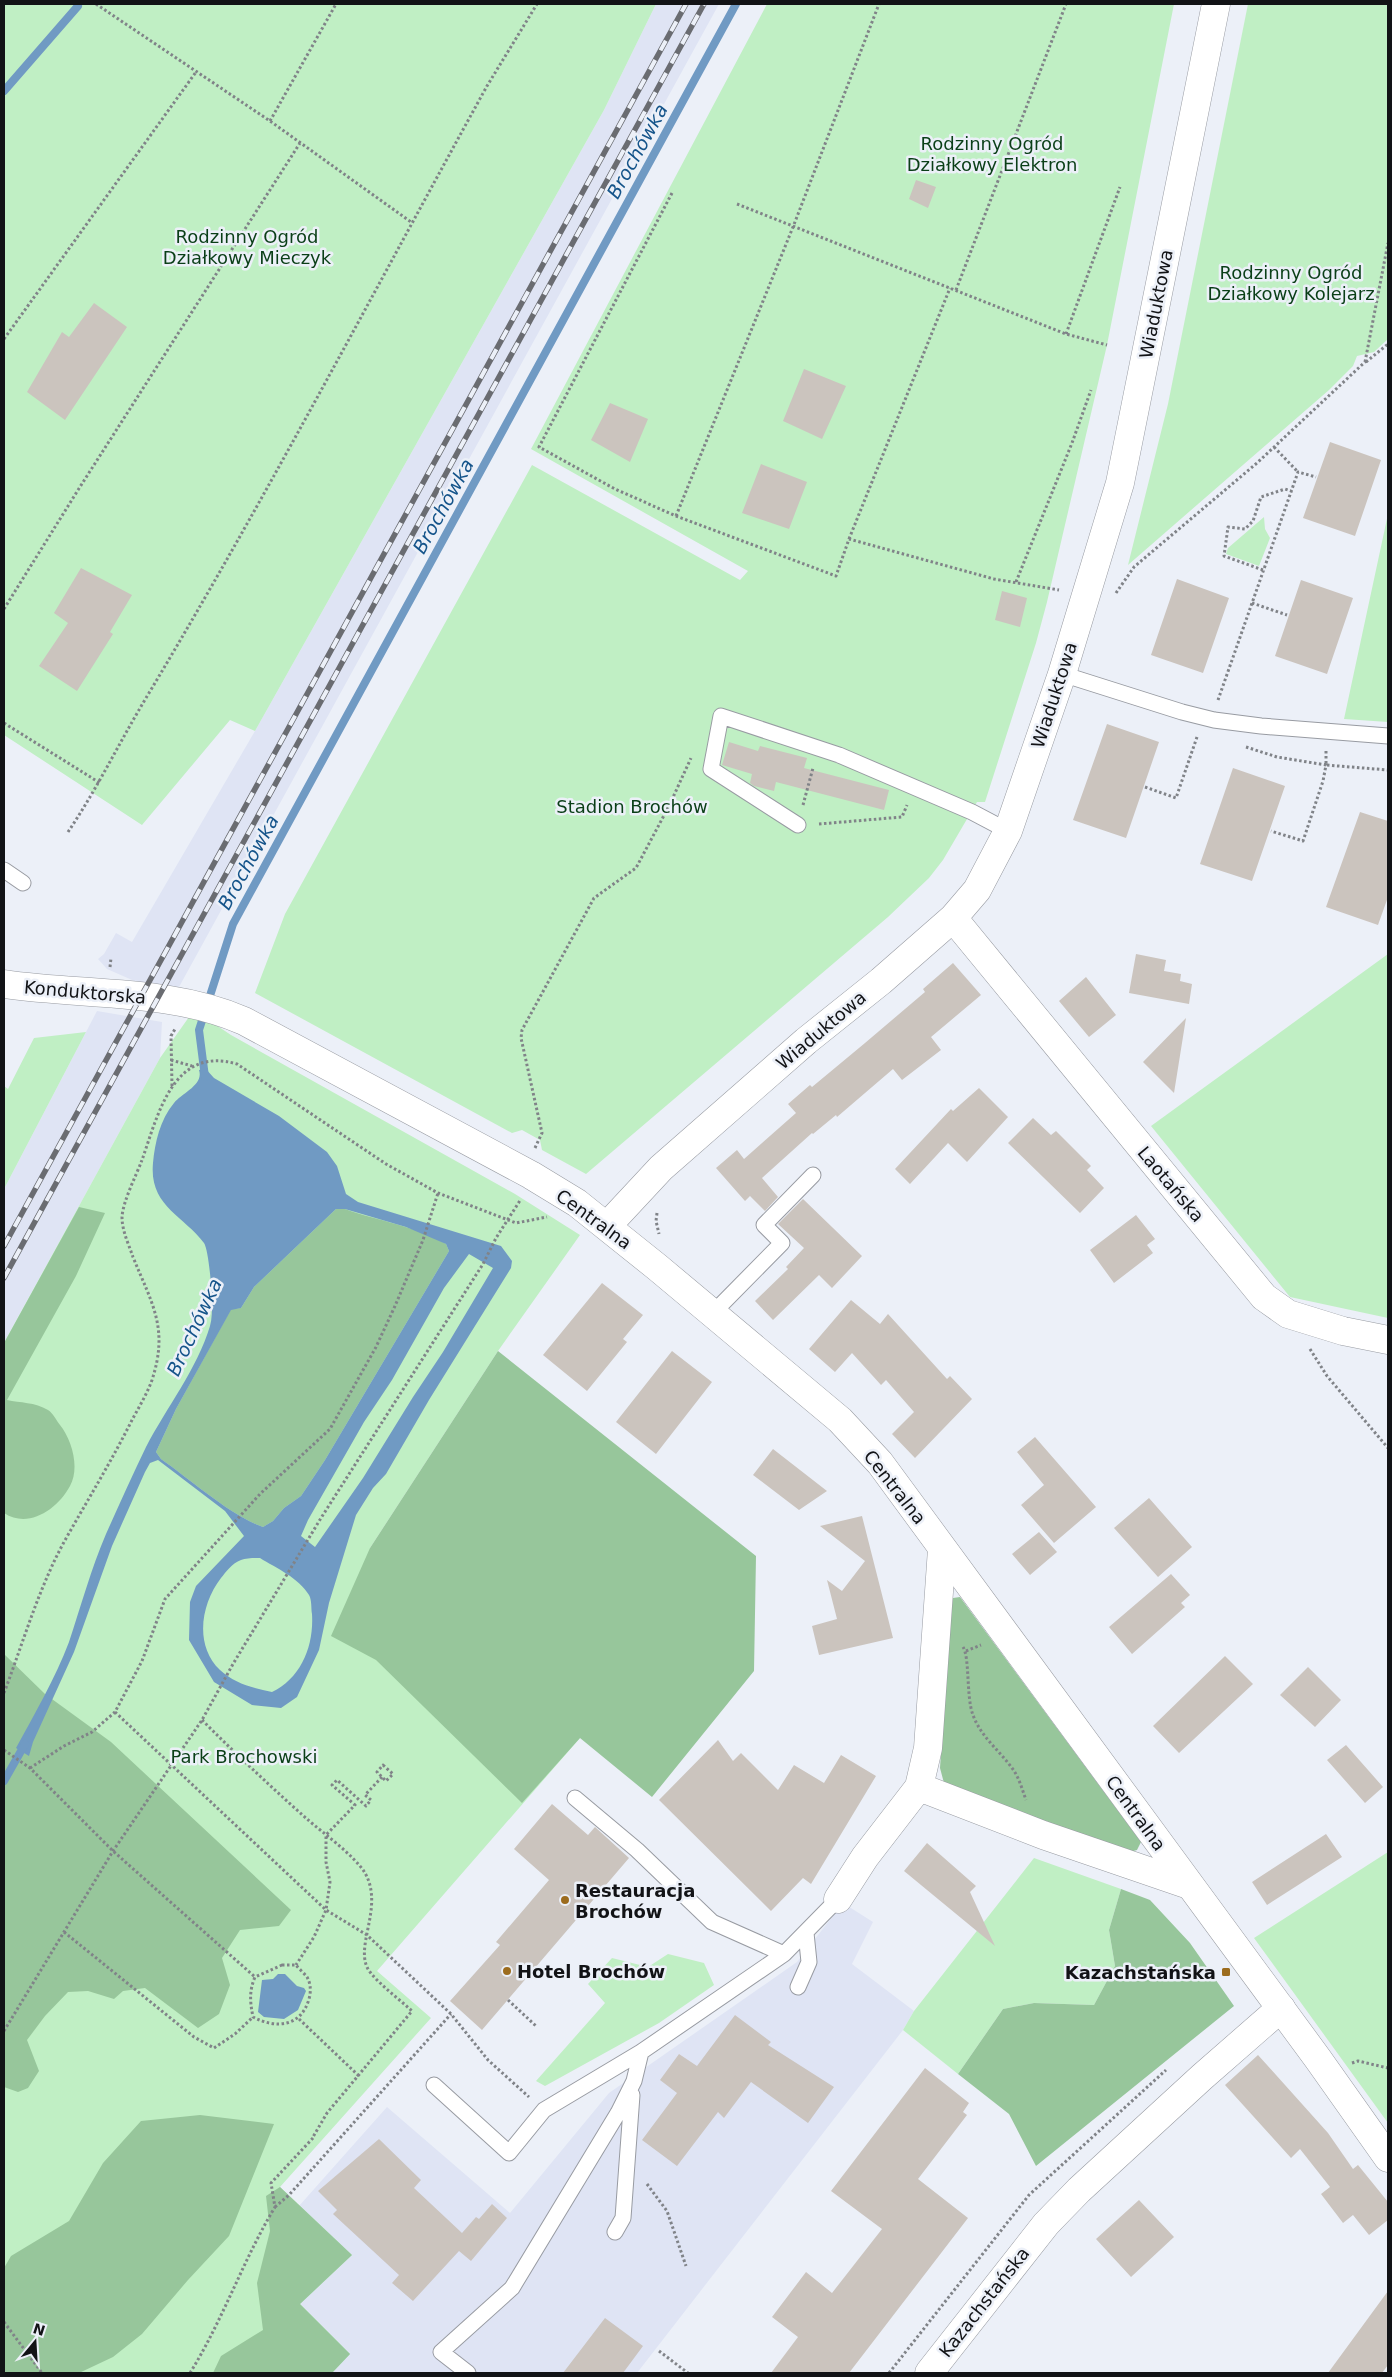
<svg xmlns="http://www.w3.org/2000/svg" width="1392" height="2377" viewBox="0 0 1392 2377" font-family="'DejaVu Sans',sans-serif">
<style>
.built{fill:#dfe4f4}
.green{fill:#c0efc4}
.forest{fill:#97c69b}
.water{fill:#709ac3;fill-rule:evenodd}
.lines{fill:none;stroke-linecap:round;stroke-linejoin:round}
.stream{stroke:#709ac3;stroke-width:8}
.building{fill:#cbc4be}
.lane-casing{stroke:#989ba2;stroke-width:17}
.street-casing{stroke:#989ba2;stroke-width:29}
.secondary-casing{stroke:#989ba2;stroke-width:29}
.path{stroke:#808388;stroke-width:3;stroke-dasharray:2.5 2.5;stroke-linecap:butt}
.lane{stroke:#fff;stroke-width:15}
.street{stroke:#fff;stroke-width:28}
.secondary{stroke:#fff;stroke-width:28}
.rail-casing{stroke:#6a6c71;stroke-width:5.5}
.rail{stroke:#ecf0f8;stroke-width:4;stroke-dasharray:11;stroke-linecap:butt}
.poi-dot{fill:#9c6c1e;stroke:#ecf0f8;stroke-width:2}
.labels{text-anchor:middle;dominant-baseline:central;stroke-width:5;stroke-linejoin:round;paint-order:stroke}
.park-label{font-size:18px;fill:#0a3f17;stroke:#ecf0f8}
.street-label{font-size:18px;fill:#121316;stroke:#ecf0f8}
.poi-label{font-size:18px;font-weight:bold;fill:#121316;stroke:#ecf0f8;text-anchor:start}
.water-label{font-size:19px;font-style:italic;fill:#15548a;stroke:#ecf0f8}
</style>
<rect width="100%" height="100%" fill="#ecf0f8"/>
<path class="built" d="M 656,4 L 719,4 L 179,987 L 139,983 L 107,969 L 98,959 L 104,954 L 116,933 L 132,942 L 255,731 L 604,110 Z
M 97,1011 L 162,1022 L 160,1058 L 4,1343 L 4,1189 Z
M 843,1903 L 873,1922 L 852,1964 L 914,2011 L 903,2030 L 637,2373 L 332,2373 L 349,2354 L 300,2304 L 299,2206 L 387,2107 L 510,2213 L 609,2093 L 797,1962 Z"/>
<path class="green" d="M 4,4 L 656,4 L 604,110 L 255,731 L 230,720 L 142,825 L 4,735 Z
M 767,4 L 1174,4 L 1107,345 L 1047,602 L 1036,643 L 985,802 L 977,802 L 943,860 L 929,878 L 888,917 L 586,1174 L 542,1150 L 540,1140 L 522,1130 L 512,1133 L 255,993 L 285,914 L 532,465 L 740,580 L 748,571 L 531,449 Z
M 1248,4 L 1388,4 L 1388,339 L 1374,352 L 1357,356 L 1353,366 L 1329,390 L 1128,565 L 1168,404 Z
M 1388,514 L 1388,722 L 1344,719 Z
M 1264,517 L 1265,529 L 1270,538 L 1259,566 L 1226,554 L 1228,548 Z
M 1388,954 L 1388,1318 L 1290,1297 L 1151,1126 Z
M 189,1017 L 210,1021 L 231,1035 L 515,1194 L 580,1235 L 498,1351 L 370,1548 L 580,1738 L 377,1971 L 431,2018 L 280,2187 L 352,2255 L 300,2304 L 350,2354 L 332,2373 L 4,2373 L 4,1343 L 160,1058 Z
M 86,1032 L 4,1189 L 4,1086 L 8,1089 L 34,1038 Z
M 1388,1852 L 1388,2123 L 1254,1938 Z
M 1034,1858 L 1121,1889 L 1109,1930 L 1115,1966 L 1094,2005 L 1034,2003 L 1003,2009 L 958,2074 L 903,2030 L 914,2011 Z
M 668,1954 L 704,1963 L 714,1985 L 659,2023 L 545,2086 L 536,2081 L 605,2003 L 588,1984 L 612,1958 L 648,1967 Z"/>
<path class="forest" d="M 79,1207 L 105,1213 L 76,1276 L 7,1400 C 20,1403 35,1402 48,1410 C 53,1413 56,1420 60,1425 C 72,1440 80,1468 70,1486 C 57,1510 28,1529 4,1513 L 4,1343 Z
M 336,1209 L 345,1209 C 378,1221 416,1226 446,1244 L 449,1251 L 325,1460 L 301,1496 L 284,1508 L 273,1521 L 263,1527 C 231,1516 190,1479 161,1459 L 156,1452 L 176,1409 L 231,1309 L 241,1308 L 254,1287 Z
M 498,1351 L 756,1556 L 754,1671 L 652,1797 L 580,1738 L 522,1803 L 376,1660 L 331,1636 L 370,1548 Z
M 960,1597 L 1141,1842 L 1137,1850 L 1130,1852 L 953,1789 L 944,1783 L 940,1768 L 951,1601 L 953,1598 Z
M 4,1654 L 45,1694 L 111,1742 L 291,1910 L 279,1926 L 240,1930 L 222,1958 L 230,1985 L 219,2014 L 198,2028 L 145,1988 L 123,1991 L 114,1999 L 88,1991 L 68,1992 L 45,2016 L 27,2040 L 39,2071 L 28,2088 L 18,2092 L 4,2087 Z
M 1121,1889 L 1150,1900 L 1190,1943 L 1234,2006 L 1036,2166 L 1009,2114 L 958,2074 L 1003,2009 L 1034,2003 L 1094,2005 L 1115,1966 L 1109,1930 Z
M 200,2115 L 274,2124 L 229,2236 L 188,2280 L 142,2334 L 113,2357 L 79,2373 L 4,2373 L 4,2268 L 11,2256 L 69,2221 L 103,2163 L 141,2121 Z
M 280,2187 L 352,2255 L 300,2304 L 350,2354 L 332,2373 L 213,2373 L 221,2356 L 263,2330 L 257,2283 L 270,2231 L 266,2196 Z"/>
<path class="water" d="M 205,1068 L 214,1078 L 279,1116 L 327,1152 L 337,1166 L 346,1194 L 358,1202 L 501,1246 L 512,1261 L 511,1268 L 429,1400 L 386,1474 L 373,1488 L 356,1515 L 329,1603 L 319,1650 L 297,1697 L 281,1708 L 252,1705 L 214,1682 L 189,1640 L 190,1602 L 196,1586 L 244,1536 L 225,1511 L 158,1460 L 150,1463 L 145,1472 L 112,1546 L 74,1652 L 33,1742 L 29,1756 L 16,1748 C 35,1713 55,1679 69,1642 C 81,1606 91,1569 106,1534 C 119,1505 132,1476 146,1447 C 167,1407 197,1369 210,1326 C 212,1319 212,1310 212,1303 C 212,1293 209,1251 204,1243 C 183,1215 149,1206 153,1163 C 155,1142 160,1120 174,1103 C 182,1093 204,1085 199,1070 ZM 336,1209 L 345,1209 L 406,1227 L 446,1244 L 449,1251 L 325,1460 L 301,1496 L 284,1508 L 273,1521 L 263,1527 C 231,1516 190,1479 161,1459 L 156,1452 L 176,1409 L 231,1310 L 241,1308 L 254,1287 ZM 469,1254 L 493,1268 L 443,1352 L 413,1397 L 363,1478 L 315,1547 L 301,1536 L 308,1520 L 364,1422 L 392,1380 L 444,1288 ZM 260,1558 C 276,1568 299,1578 309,1595 C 312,1600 311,1609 312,1614 C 314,1646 301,1678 272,1692 C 252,1688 234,1683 220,1670 C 194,1645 201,1604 221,1578 C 226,1572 232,1563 241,1560 C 246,1558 254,1558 260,1558 Z
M 278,1974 L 285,1974 L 297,1986 L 304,1988 L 306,1991 L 298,2010 L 284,2019 L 264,2017 L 258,2012 L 262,1980 L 273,1979 Z"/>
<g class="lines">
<path class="stream" d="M 4,91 L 78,6
M 205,1077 L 199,1030 L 233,924 L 736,4
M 4,1781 L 25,1744"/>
</g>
<path class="building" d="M 916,180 L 936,187 L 928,208 L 909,199 Z
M 94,303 L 127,327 L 65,420 L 27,392 L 62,332 L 69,337 Z
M 804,369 L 846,386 L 822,439 L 783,421 Z
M 610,403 L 648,419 L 630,462 L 591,440 Z
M 1330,442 L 1381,460 L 1355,536 L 1303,518 Z
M 761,464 L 807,482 L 789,529 L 742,513 Z
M 81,568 L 132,595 L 110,632 L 113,634 L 77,691 L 39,666 L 68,623 L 54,613 Z
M 1177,579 L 1229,598 L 1203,673 L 1151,655 Z
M 1301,580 L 1353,598 L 1327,674 L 1275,656 Z
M 1002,591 L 1027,598 L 1020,627 L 995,620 Z
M 1107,724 L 1159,742 L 1126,838 L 1073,820 Z
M 729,742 L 758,751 L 760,746 L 807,758 L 804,768 L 889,790 L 884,810 L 776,782 L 774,791 L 754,786 L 750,783 L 752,774 L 722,765 Z
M 1233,768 L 1285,786 L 1252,881 L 1200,864 Z
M 1360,812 L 1388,821 L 1388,897 L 1378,925 L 1326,907 Z
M 1136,954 L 1166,960 L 1164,971 L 1181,974 L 1180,981 L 1192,984 L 1189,1004 L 1129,993 Z
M 953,963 L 981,995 L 931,1037 L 941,1050 L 902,1080 L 893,1069 L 837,1117 L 836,1115 L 813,1134 L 812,1133 L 762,1178 L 778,1197 L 765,1211 L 750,1196 L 745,1201 L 716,1168 L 737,1150 L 744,1159 L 796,1113 L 788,1104 L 810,1085 L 812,1087 L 865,1043 L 925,992 L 923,989 Z
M 1086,977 L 1116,1015 L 1089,1037 L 1059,1001 Z
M 1186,1018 L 1174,1093 L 1143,1062 Z
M 979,1088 L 1008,1117 L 967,1162 L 948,1143 L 910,1184 L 895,1169 L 951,1109 L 953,1111 Z
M 1033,1118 L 1051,1135 L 1056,1131 L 1091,1166 L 1087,1170 L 1104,1188 L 1080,1213 L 1008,1143 Z
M 803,1199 L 862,1256 L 832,1288 L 819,1275 L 773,1320 L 755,1301 L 788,1269 L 786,1267 L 804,1248 L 778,1224 Z
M 1136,1215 L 1155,1239 L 1147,1245 L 1153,1253 L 1114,1283 L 1090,1250 Z
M 602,1283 L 643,1315 L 623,1339 L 627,1342 L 587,1391 L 543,1355 Z
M 851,1300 L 880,1324 L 888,1314 L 947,1379 L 950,1376 L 972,1399 L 915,1458 L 892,1434 L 914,1412 L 886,1380 L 881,1385 L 852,1353 L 835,1372 L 809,1349 Z
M 672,1351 L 712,1382 L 656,1454 L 616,1422 Z
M 1035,1437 L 1096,1507 L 1054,1543 L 1021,1505 L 1044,1485 L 1017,1452 Z
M 773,1449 L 827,1491 L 799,1510 L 753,1475 Z
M 1149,1498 L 1192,1547 L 1158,1577 L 1114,1528 Z
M 862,1516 L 893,1638 L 819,1655 L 812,1626 L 837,1619 L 827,1580 L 842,1591 L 865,1561 L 820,1526 Z
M 1039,1532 L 1057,1552 L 1030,1575 L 1012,1554 Z
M 1171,1574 L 1190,1595 L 1181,1603 L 1185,1607 L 1132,1654 L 1109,1627 Z
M 1225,1656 L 1253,1684 L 1179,1753 L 1153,1726 Z
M 1308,1667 L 1341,1700 L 1315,1727 L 1280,1695 Z
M 718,1740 L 733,1761 L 741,1753 L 778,1790 L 794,1765 L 824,1783 L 841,1755 L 876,1776 L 811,1884 L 803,1878 L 771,1911 L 659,1800 Z
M 1346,1745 L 1383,1787 L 1365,1803 L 1327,1760 Z
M 552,1804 L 588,1835 L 595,1827 L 629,1858 L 482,2030 L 450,2001 L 500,1945 L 496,1942 L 549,1880 L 514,1849 Z
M 1326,1834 L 1342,1857 L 1267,1905 L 1252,1882 Z
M 927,1843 L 976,1886 L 970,1892 L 995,1946 L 904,1871 Z
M 735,2015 L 771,2042 L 768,2045 L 834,2087 L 808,2123 L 751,2082 L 724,2118 L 718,2112 L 677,2166 L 642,2140 L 677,2093 L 660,2080 L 679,2054 L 697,2066 Z
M 1258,2055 L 1328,2133 L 1353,2169 L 1358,2165 L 1388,2202 L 1388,2220 L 1369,2235 L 1353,2215 L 1343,2223 L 1321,2194 L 1330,2187 L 1300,2149 L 1291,2158 L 1225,2085 Z
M 925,2068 L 969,2103 L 963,2112 L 967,2115 L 918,2179 L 968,2218 L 849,2373 L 771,2373 L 798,2337 L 772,2317 L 806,2272 L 832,2293 L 882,2229 L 831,2191 Z
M 379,2139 L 421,2180 L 414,2188 L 462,2233 L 476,2217 L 479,2219 L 492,2204 L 507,2218 L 471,2261 L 459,2251 L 413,2301 L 392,2283 L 399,2275 L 333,2214 L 337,2210 L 318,2191 Z
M 1139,2200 L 1174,2237 L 1131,2277 L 1096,2239 Z
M 1388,2291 L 1388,2365 L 1382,2373 L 1328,2373 Z
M 605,2318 L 643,2346 L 623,2373 L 563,2373 Z"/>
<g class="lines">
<g class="lane-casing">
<path id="lane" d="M 1062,674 L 1182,712 L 1214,720 L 1261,726 L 1388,736
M 798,825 L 711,769 L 721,716 L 839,755 L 972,812 L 1008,831
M 4,870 L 23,883
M 713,1313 L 782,1243 L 764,1225 L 813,1175
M 575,1798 L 637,1850 L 712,1922 L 784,1954
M 798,1987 L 809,1962 L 806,1933
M 434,2085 L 509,2153 L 544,2110 L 641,2052
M 615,2232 L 623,2218 L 632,2095
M 468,2373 L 441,2352 L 512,2288 L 618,2113 L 634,2081 L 641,2052 L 784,1954 L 838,1899"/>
</g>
<g class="street-casing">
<path id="street" d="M 953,918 L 1264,1297 L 1288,1314 L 1343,1331 L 1388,1340
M 607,1226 L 661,1168 L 806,1041 L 881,981 L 953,918 L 977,890 L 1008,831 L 1062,674 L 1120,483 L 1216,4
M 942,1549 L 928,1748 L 919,1787 L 1043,1835 L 1189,1885
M 838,1899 L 865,1857 L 919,1787
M 929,2373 L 1046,2224 L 1079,2190 L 1202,2077 L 1281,2008"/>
</g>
<g class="secondary-casing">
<path id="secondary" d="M 4,984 C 84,996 169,988 244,1021 L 531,1175 L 577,1203 L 657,1267 L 840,1420 L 880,1463 L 1318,2059 L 1388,2158"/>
</g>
<path class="path" d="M 96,4 L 270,121 L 411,222
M 270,121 L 336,4
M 672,193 L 539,447 L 615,489 L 676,516 L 836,576 L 849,539 L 994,579 L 1059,590
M 737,204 L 1066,334 L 1107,345
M 956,290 L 1066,4
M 1066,334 L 1120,187
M 4,339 L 196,72
M 1365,362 L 1388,243
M 1366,362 L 1388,344
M 1274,447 L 1298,472
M 676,516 L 793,227 L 879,4
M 849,539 L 950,288
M 1263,570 L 1224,556 L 1228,527 L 1245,529 L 1253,521 L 1261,497 L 1285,489 L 1291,491
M 1016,582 L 1072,443 L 1091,390
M 1116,593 L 1134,567 L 1257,463 L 1366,361
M 1252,603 L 1287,615
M 4,609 L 78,490 L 300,143
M 1218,700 L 1298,472 L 1316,477
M 4,723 L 100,783
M 1246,747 L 1277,757 L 1326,765 L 1323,781 L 1303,841 L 1271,831
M 1326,751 L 1326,765 L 1388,770
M 1145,787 L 1176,798 L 1197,737
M 803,805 L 813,768
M 819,824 L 902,817 L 907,805
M 68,832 C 97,789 119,743 146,698 C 266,498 374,291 487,86 L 537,4
M 110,967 L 111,958
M 171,1060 L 192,1066
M 172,1086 L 171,1036 L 175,1029
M 535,1148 L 542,1133 L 521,1038 L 522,1030 L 594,898 L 636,868 L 669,806 L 691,758
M 657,1213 L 656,1221 L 659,1234
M 1310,1349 L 1327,1376 L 1388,1448
M 963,1647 C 970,1658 966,1697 973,1715 C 981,1737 999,1750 1012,1768 C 1019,1777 1022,1789 1026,1800
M 966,1651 L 981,1645
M 4,1693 C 23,1643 38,1590 64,1542 C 87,1501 111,1462 132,1420 C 139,1407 147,1394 152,1380 C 169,1328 152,1304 133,1257 C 129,1245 122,1231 122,1217 C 123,1201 136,1176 142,1160 C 158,1115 173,1045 237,1064 L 386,1164 L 438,1193 L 516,1223 L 547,1217
M 115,1712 L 326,1910 L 314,1937 L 296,1965
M 202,1720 C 236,1754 271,1787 307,1819 C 323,1833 355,1856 365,1873 C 385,1908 352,1949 370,1972 C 381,1986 398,1998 412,2011 L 327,2113 L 313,2137
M 4,1750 L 30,1768 L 113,1851 L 255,1977
M 383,1765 L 393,1774 L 386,1781 L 377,1772 Z
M 30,1768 L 64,1746 L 92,1732 L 115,1712 L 142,1661 L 165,1599 L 260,1494 L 330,1429 L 376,1347 L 395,1306 L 423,1240 L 438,1193
M 382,1777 L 365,1795 L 371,1800 L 366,1806 L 337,1780 L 332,1785 L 355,1805 L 326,1835 L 326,1862 L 330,1882 L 326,1910 L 367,1935 L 451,2014 L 488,2060 L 529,2097
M 64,1932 L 194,2037 L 214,2048 L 235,2034 L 253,2017
M 282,1965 L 296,1965 C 299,1969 304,1973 307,1977 C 311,1984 311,1992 309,1999 C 301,2027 276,2029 253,2017 C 250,2002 249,1991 255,1977 Z
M 508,2000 L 536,2026
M 299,2019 L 359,2076
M 4,2031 L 113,1851 L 202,1720 L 233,1664 L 321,1518 L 483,1264 L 496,1238 L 521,1199
M 1352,2063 L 1358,2061 L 1388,2068
M 647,2184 L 667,2211 L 686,2266
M 275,2207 L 289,2195 L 451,2014
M 4,2322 L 42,2373
M 659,2351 L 688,2373
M 190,2373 C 223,2320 243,2260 275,2207 L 271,2183 L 313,2138
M 889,2373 L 1029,2195 L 1166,2070"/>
<use href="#lane" class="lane"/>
<use href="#street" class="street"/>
<use href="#secondary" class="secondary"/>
<g class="rail-casing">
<path id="rail" d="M 4,1246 L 686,4
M 4,1278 L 704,4"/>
</g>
<use href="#rail" class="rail"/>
</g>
<g class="poi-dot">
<circle cx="565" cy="1900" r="5"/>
<circle cx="507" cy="1971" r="5"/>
<rect x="1221" y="1967" width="10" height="10" rx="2.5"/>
</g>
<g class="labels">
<g class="park-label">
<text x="992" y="143">Rodzinny Ogród<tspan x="992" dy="21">Działkowy Elektron</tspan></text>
<text x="247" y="236">Rodzinny Ogród<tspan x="247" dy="21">Działkowy Mieczyk</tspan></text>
<text x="1291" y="272">Rodzinny Ogród<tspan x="1291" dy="21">Działkowy Kolejarz</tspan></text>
<text x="632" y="806">Stadion Brochów</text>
<text x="244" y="1756">Park Brochowski</text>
</g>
<g class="street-label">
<text transform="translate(1156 304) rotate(-79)">Wiaduktowa</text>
<text transform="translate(1054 695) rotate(-72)">Wiaduktowa</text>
<text transform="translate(85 992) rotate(5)">Konduktorska</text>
<text transform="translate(821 1030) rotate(-40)">Wiaduktowa</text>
<text transform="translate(1171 1184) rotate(50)">Laotańska</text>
<text transform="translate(594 1219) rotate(36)">Centralna</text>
<text transform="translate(895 1487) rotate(52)">Centralna</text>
<text transform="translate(1136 1813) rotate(54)">Centralna</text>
<text transform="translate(984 2302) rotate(-52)">Kazachstańska</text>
</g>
<g class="poi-label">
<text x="575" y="1890">Restauracja<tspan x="575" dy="21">Brochów</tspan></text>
<text x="517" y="1971">Hotel Brochów</text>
<text x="1216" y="1972" text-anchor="end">Kazachstańska</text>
</g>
<g class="water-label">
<text transform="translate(637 151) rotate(-61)">Brochówka</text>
<text transform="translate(443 506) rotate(-61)">Brochówka</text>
<text transform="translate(248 862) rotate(-61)">Brochówka</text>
<text transform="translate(194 1327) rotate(-65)">Brochówka</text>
</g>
</g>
<rect width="1392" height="2377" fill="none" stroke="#121316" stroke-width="10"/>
<g transform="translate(35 2342) rotate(18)" stroke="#ecf0f8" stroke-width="4" paint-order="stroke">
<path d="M0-4L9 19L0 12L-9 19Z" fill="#121316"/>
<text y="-8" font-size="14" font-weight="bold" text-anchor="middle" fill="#121316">N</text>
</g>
</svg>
